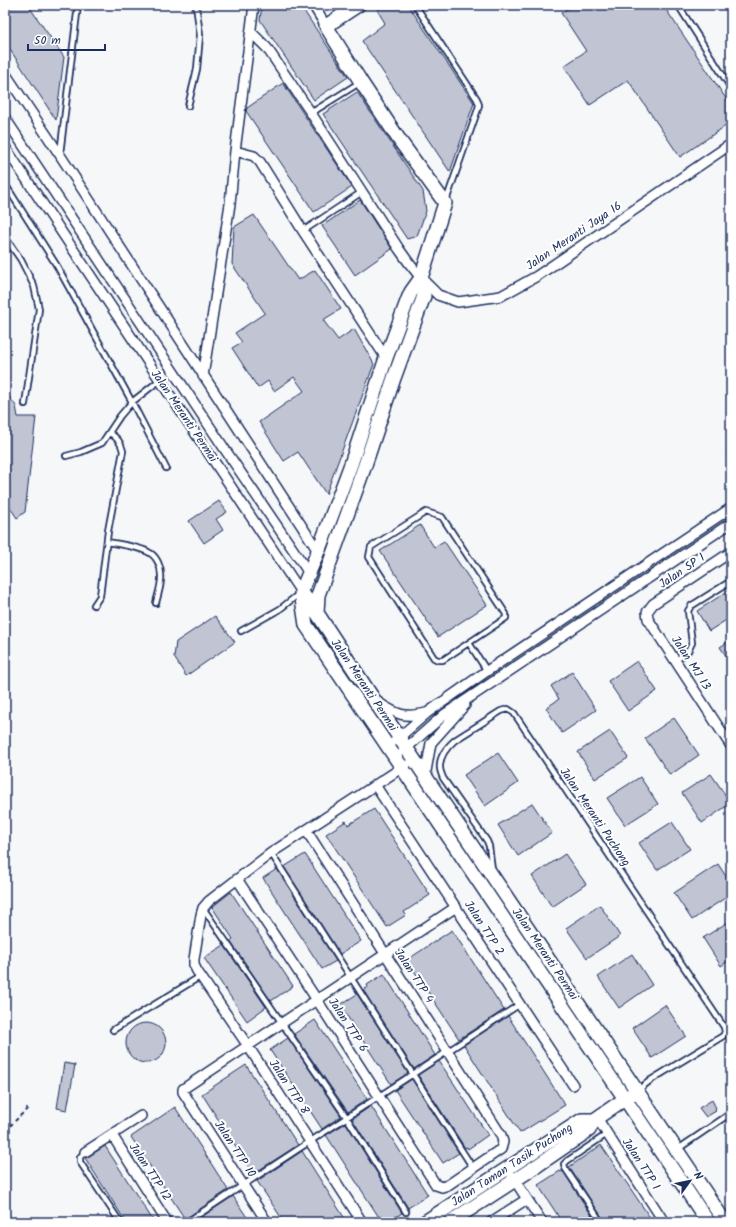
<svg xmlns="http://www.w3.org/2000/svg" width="736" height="1227" viewBox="0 0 736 1227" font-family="Kalam,sans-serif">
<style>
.building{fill:#c0c4d3;stroke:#1b2f5e}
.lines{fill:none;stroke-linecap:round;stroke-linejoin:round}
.lane-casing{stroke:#1b2f5e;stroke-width:8}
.street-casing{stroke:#1b2f5e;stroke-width:12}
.secondary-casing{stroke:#1b2f5e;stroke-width:16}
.path{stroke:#1b2f5e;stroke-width:2;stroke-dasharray:4 3;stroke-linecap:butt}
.lane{stroke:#fff;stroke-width:4.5}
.street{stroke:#fff;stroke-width:9}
.secondary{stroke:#fff;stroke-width:13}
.labels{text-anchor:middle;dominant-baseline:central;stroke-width:4;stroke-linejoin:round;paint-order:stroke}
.street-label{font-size:12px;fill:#1b2f5e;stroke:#fff}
</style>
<rect width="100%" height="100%" fill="#f6f7f9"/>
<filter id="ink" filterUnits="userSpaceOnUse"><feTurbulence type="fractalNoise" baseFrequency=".025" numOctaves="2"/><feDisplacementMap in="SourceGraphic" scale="8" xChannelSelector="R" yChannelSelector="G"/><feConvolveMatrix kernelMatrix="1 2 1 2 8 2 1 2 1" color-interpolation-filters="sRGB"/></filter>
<g filter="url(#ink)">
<path class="building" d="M 5,5 L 28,5 L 64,57 L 56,120 L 5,42 Z
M 262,5 L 300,5 L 348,77 L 314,100 L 260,20 Z
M 385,5 L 408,5 L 474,103 L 450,172 L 362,41 L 385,23 L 377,10 Z
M 573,5 L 663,5 L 731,106 L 730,123 L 680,157 L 628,80 L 590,105 L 564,66 L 586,51 L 561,13 Z
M 283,83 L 352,187 L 314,212 L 246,111 L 247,108 Z
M 357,92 L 423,191 L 426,211 L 417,236 L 407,239 L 323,114 Z
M 360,200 L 392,249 L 355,275 L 322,226 Z
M 254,215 L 298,280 L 315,270 L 341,309 L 323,320 L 338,340 L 354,329 L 374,364 L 326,494 L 298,452 L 284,461 L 259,422 L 304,391 L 294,377 L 274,391 L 268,381 L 258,388 L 232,348 L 242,342 L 235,333 L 265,313 L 232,264 L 234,227 Z
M 5,391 L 16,406 L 18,417 L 36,417 L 25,512 L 17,518 L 5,500 Z
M 219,501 L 227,512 L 216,519 L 223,530 L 204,543 L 189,521 Z
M 420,525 L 434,547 L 444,541 L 487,605 L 438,637 L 380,551 Z
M 731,589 L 731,617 L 709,631 L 697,611 Z
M 215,616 L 235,642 L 186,676 L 174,657 L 176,642 Z
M 731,640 L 731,663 L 720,647 Z
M 637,661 L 657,691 L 628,711 L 608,681 Z
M 572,672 L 596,710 L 562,733 L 546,708 L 559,699 L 551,686 Z
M 674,718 L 699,755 L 670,775 L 645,738 Z
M 610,731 L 628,758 L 595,779 L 578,752 Z
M 498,753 L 518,783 L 485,806 L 464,775 Z
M 711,774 L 731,803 L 702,823 L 682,793 Z
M 640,777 L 658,804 L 625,825 L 607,798 Z
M 532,803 L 552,833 L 518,856 L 498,825 Z
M 374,809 L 430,895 L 404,912 L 406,915 L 387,927 L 326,834 L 346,821 L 348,825 Z
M 672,822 L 690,849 L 657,870 L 639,843 Z
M 305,854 L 361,941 L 340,954 L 284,867 Z
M 565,854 L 586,884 L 552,907 L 532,876 Z
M 718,864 L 731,884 L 731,894 L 692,920 L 674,893 Z
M 277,869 L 336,961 L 322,969 L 263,878 Z
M 231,892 L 293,986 L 271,1001 L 230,941 L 233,939 L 212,907 Z
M 600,905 L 620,936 L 587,958 L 566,928 Z
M 731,920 L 731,959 L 721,966 L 703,938 Z
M 452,930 L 504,1010 L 459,1039 L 407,960 Z
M 224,945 L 266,1007 L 247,1021 L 204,958 Z
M 632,954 L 652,985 L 619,1008 L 598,977 Z
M 384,974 L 435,1055 L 414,1069 L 363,990 L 368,987 L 367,985 Z
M 357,994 L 408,1073 L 391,1084 L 340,1005 Z
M 665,1005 L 686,1036 L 652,1058 L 632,1028 Z
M 508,1016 L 565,1105 L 520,1133 L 464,1045 Z
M 315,1020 L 367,1099 L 348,1112 L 294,1034 Z
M126 1043a20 20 0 1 1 40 0a20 20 0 1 1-40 0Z
M 288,1038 L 341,1116 L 322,1129 L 270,1050 Z
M 439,1061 L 488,1135 L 468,1149 L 467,1147 L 465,1148 L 418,1075 Z
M 64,1063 L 75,1065 L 67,1110 L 57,1108 Z
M 246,1065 L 298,1145 L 253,1174 L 202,1094 Z
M 412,1079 L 459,1153 L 443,1163 L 395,1090 Z
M 712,1100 L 716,1108 L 715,1109 L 716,1111 L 706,1117 L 699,1108 Z
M 371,1106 L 428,1195 L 408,1208 L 352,1119 Z
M 175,1107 L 228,1190 L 185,1219 L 131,1137 Z
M 346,1123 L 402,1213 L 388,1222 L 382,1222 L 326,1135 Z
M 601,1145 L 653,1222 L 605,1222 L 569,1167 Z
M 105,1146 L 154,1222 L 126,1222 L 85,1158 L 88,1157 Z
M 302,1151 L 347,1222 L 284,1222 L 257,1181 Z
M 560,1171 L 561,1172 L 563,1171 L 596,1222 L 562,1222 L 538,1185 Z
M 233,1196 L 250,1222 L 194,1222 L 232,1197 Z"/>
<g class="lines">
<g class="lane-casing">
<path id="lane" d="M 415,5 L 477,99 L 479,105 L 478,109 L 446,201
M 678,5 L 731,88
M 188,106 L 197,69 L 200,35 L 196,5
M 311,113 L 359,83
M 60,154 L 78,5
M 5,184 L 57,266 L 132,402 L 166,468
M 303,231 L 362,192
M 5,237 L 21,260 L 34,286 L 39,309 L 25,404
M 66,456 L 81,452 L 102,443 L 120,416 L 132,402 L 160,380
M 426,512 L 442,517 L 506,614 L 506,618 L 443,660 L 438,660 L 434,658 L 369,557 L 371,547 Z
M 107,542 C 118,544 141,547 150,553 C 157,557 161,567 161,575 C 162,584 158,594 156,603
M 94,605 L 100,596 L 108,531 L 123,451 C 121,442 117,438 110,433
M 241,631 L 280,609 L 300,593
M 469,643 L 487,671
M 675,661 L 688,651 L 692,643 L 688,611 L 691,606 L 731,581
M 271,853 L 473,1168
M 492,869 L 489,846 L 487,841 L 443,778 C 442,775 440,771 440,768 C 439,757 447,747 455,740 L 501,711 L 508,709 L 514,713 L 724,1027 L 725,1032 L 723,1036 L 651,1080 L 638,1090
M 203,908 L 347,1118 L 406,1212
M 113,1030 L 201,976
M 678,1149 L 731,1113
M 85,1152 L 80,1157 L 80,1162 L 120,1222
M 187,1222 L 520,1004
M 601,1222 L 565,1168 L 564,1164 L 567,1161 L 607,1134"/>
</g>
<g class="street-casing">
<path id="street" d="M 313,5 L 326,26
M 251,32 L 267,48 L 311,113 L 399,249 L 409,263 L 421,278 L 438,295 L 458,302 L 501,296 L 537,276 L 731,144
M 5,73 L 60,155 L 318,551
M 5,118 L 224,448 L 309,573
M 5,147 L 301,592
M 235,151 L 254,156 L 260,162 L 303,231 L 386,358
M 203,376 L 230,204 L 235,151 L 254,5
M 731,552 L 653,604 L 647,612 L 648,619 L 731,746
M 379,703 C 398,715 404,718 426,713
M 395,741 L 427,713 L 487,671 L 731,508
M 403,751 L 445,714 L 731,523
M 425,777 L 431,743 L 465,705
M 375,785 L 573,1085
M 237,879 L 317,1000 L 436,1185 L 442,1187 L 448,1185 L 501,1149 L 503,1142 L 501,1135 L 306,830
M 597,1118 L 664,1222
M 112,1135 L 167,1222
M 85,1152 L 141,1116
M 512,1176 L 542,1222
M 267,1222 L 183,1092 L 183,1089 L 456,907
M 362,1222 L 248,1046 L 197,971 L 194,965 L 194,959 L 201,915 L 203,908 L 209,901 L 271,853 L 406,765
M 491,1222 L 527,1199"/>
</g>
<g class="secondary-casing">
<path id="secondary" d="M 358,5 L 326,26 L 361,82 L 400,141 L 445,203 L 421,278 L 411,292 L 408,299 L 386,358 L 351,464 L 321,544 L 301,592 L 306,625 L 708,1222
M 302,593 L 317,613 L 374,700 L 725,1222
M 317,613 L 318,595 L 324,579 L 364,468 L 394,378 L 424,296 L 421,278
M 594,1120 L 632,1094
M 425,1222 L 582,1120 L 594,1120
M 450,1222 L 538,1165 L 589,1130 L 594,1120"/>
</g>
<path class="path" d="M 5,1131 L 28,1108"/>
<use href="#lane" class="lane"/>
<use href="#street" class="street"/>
<use href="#secondary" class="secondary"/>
</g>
</g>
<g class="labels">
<g class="street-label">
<text transform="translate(574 236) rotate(-34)">Jalan Meranti Jaya 16</text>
<text transform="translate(184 416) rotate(56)">Jalan Meranti Permai</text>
<text transform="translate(682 571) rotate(-34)">Jalan SP 1</text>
<text transform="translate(691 663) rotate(57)">Jalan MJ 13</text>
<text transform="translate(364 685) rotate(56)">Jalan Meranti Permai</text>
<text transform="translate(595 817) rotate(56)">Jalan Meranti Puchong</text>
<text transform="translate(484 928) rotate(57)">Jalan TTP 2</text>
<text transform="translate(545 954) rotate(56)">Jalan Meranti Permai</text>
<text transform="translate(414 976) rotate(57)">Jalan TTP 4</text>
<text transform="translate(348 1025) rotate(57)">Jalan TTP 6</text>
<text transform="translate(289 1087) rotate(57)">Jalan TTP 8</text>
<text transform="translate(235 1149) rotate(57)">Jalan TTP 10</text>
<text transform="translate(641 1164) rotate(57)">Jalan TTP 1</text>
<text transform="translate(512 1165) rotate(-33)">Jalan Taman Tasik Puchong</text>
<text transform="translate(150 1172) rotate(57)">Jalan TTP 12</text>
</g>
</g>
<rect width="736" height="1227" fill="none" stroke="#fff" stroke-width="20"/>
<rect x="10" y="10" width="716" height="1207" fill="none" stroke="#1b2f5e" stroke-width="1.5" filter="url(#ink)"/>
<g transform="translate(690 1181) rotate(57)" stroke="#ffffff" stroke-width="3" paint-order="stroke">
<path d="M0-3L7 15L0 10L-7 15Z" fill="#1b2f5e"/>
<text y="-6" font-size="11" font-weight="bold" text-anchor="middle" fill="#1b2f5e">N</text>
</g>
<path d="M28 44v6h77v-6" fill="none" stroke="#1b2f5e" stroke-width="2"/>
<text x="34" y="44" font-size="12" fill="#1b2f5e" stroke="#ffffff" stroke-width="3" paint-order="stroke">50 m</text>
</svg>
